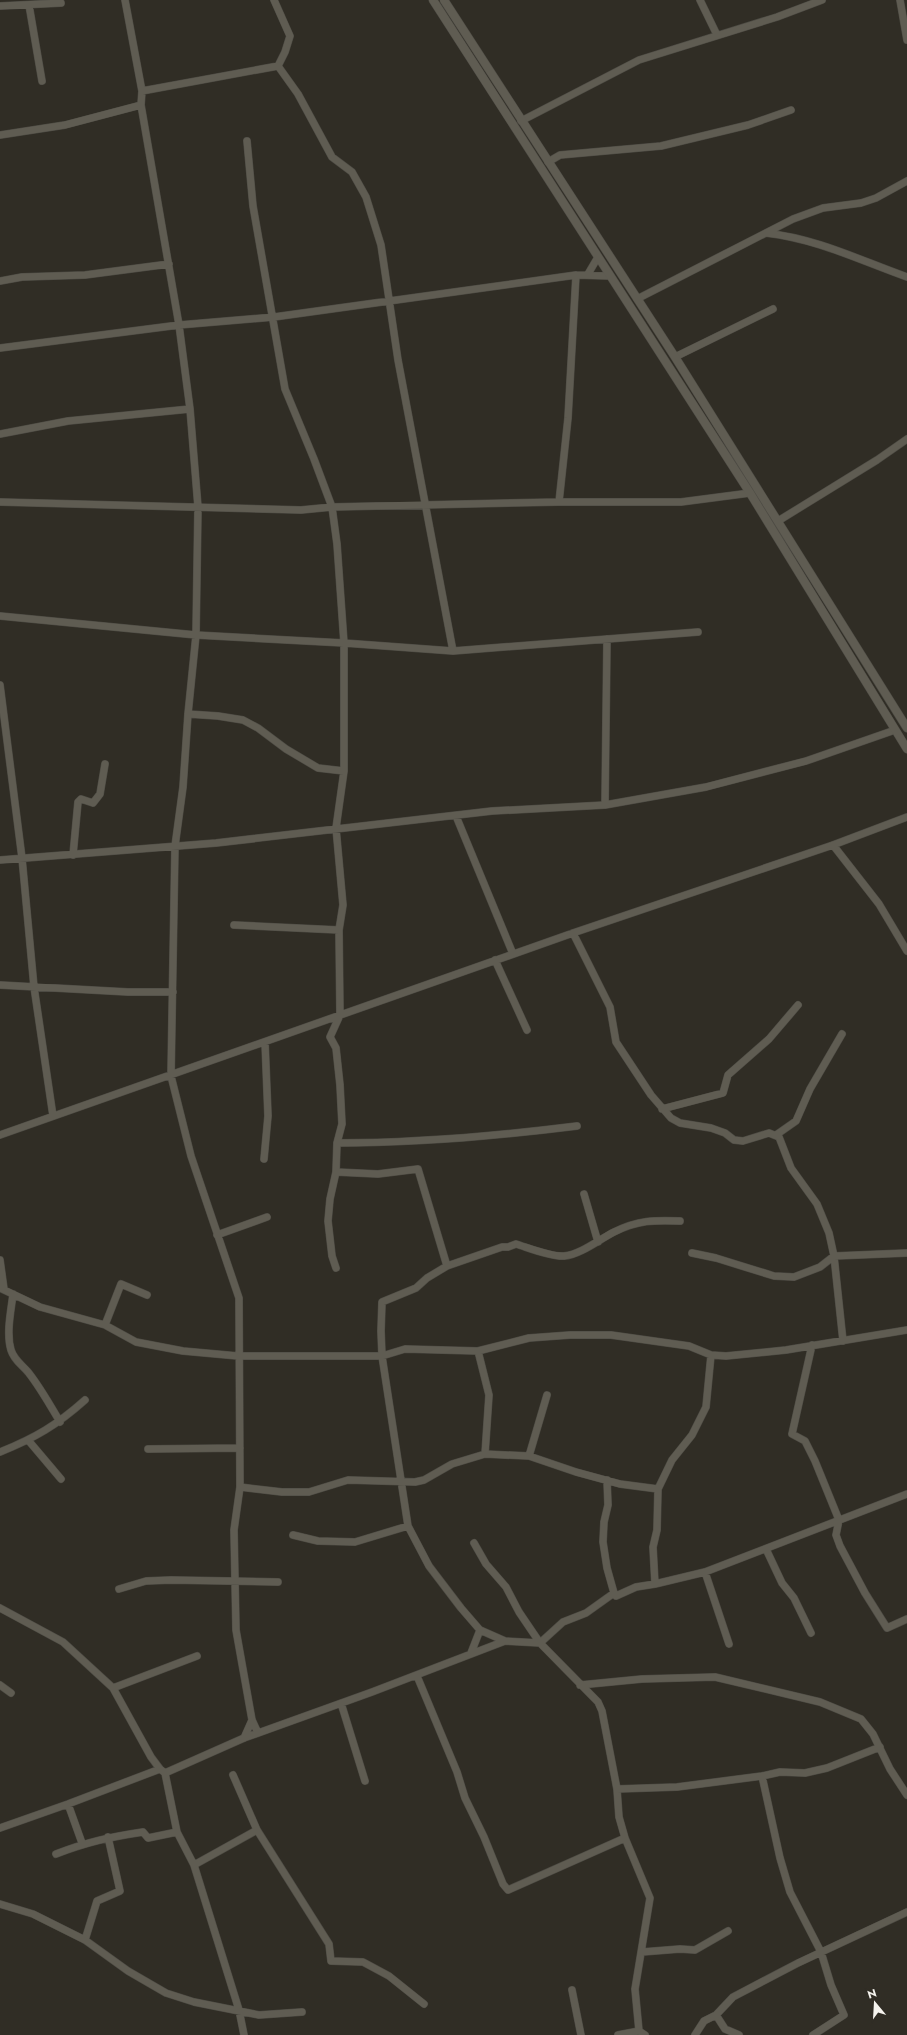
<svg xmlns="http://www.w3.org/2000/svg" width="907" height="2035" viewBox="0 0 907 2035" font-family="Jost,sans-serif">
<style>
.lines{fill:none;stroke-linecap:round;stroke-linejoin:round}
.minor-casing{stroke:#4d4b44;stroke-width:8}
.tertiary-casing{stroke:#4d4b44;stroke-width:9}
.minor{stroke:#5f5c52;stroke-width:7}
.tertiary{stroke:#5f5c52;stroke-width:8}
</style>
<rect width="100%" height="100%" fill="#302d25"/>
<g class="lines">
<g class="minor-casing">
<path id="minor" d="M 125,0 L 142,91 L 141,105 L 179,325 L 190,409 L 198,507 L 196,635 L 188,714 L 183,787 L 175,846 L 171,1076 L 191,1156 L 239,1298 L 240,1487 L 234,1530 L 236,1630 L 252,1720 L 258,1733
M 700,0 L 717,35
M 900,0 L 907,40
M 29,5 L 42,81
M 0,6 L 61,3
M 278,66 L 298,94 L 332,157 L 352,172 L 366,197 L 381,245 L 398,360 L 453,651
M 142,91 L 278,66 L 285,52 L 290,36 L 274,0
M 521,121 L 639,60 L 777,17 L 822,0
M 0,135 L 65,125 L 141,105
M 247,141 L 253,206 L 285,389 L 314,459 L 332,507 L 337,544 L 344,643 L 344,771 L 336,828 L 343,905 L 339,930 L 340,1015 L 330,1037 L 336,1048 L 340,1085 L 342,1124 L 337,1143 L 336,1172 L 330,1199 L 328,1221 L 332,1256 L 336,1268
M 548,162 L 560,155 L 661,146 L 748,125 L 791,110
M 766,233 C 818,239 859,260 907,277
M 588,274 L 598,257
M 0,281 L 22,277 L 85,275 L 169,264
M 637,299 L 793,219 L 823,208 L 861,203 L 876,198 L 907,181
M 0,348 L 179,325 L 274,317 L 576,275 L 610,276
M 675,357 L 773,309
M 0,434 L 68,421 L 190,409
M 0,502 L 301,510 L 332,507 L 559,502 L 681,502 L 750,493
M 559,502 L 568,418 L 576,275
M 778,521 L 877,460 L 907,439
M 0,616 L 196,635 L 344,643 L 453,651 L 698,632
M 0,685 L 22,858 L 34,987 L 53,1116
M 188,714 L 218,716 L 243,720 L 258,728 L 286,749 L 318,768 L 344,771
M 605,805 L 607,639
M 456,816 L 513,954
M 833,845 L 879,904 L 907,951
M 73,855 L 78,802 L 81,799 L 93,803 L 100,794 L 105,764
M 0,860 L 216,843 L 492,811 L 605,805 L 706,787 L 806,761 L 895,730
M 234,925 L 339,930
M 573,933 L 610,1007 L 616,1042 L 651,1095 L 671,1118 L 680,1123 L 711,1128 L 725,1133 L 734,1140 L 743,1141 L 769,1133 L 779,1137 L 791,1168 L 817,1204 L 829,1233 L 834,1256 L 843,1341
M 495,960 L 527,1030
M 0,985 L 128,992 L 173,992
M 662,1109 L 723,1093 L 728,1075 L 769,1039 L 798,1005
M 0,1135 L 573,933 L 833,845 L 907,817
M 776,1135 L 796,1121 L 810,1089 L 842,1034
M 337,1143 C 417,1143 497,1136 577,1126
M 264,1159 L 268,1116 L 265,1042
M 336,1172 L 378,1174 L 418,1169 L 447,1266
M 584,1194 L 598,1242
M 217,1235 L 267,1217
M 692,1253 L 716,1258 L 774,1276 L 794,1277 L 820,1267 L 834,1256 L 907,1253
M 0,1260 L 4,1289
M 0,1288 L 40,1307 L 105,1325 L 136,1342 L 183,1351 L 238,1356 L 382,1356 L 405,1349 L 478,1351 L 529,1338 L 570,1335 L 611,1335 L 689,1346 L 711,1355 L 726,1356 L 786,1350 L 907,1330
M 13,1294 C 11,1311 6,1333 11,1350 C 14,1360 21,1364 28,1372 C 40,1387 50,1405 60,1422
M 105,1325 L 121,1284 L 147,1295
M 812,1345 L 792,1434 L 805,1441 L 815,1461 L 839,1520 L 836,1535 L 840,1546 L 865,1593 L 887,1628 L 907,1619
M 478,1351 L 489,1395 L 485,1454
M 28,1440 L 61,1479
M 148,1449 L 240,1448
M 0,1452 C 35,1438 57,1425 85,1400
M 529,1456 L 547,1395
M 607,1480 L 608,1505 L 604,1522 L 603,1542 L 607,1568 L 614,1593
M 240,1487 L 282,1492 L 309,1492 L 348,1480 L 415,1482 L 424,1480 L 452,1464 L 485,1454 L 529,1456 L 576,1472 L 620,1484 L 658,1489
M 293,1535 L 318,1541 L 355,1542 L 408,1526
M 474,1543 L 486,1564 L 506,1587 L 519,1612 L 540,1643 L 598,1702 L 602,1711 L 617,1789 L 619,1817 L 625,1838 L 650,1898 L 635,1989 L 639,2031 L 645,2035
M 766,1549 L 782,1583 L 794,1598 L 811,1633
M 705,1572 L 729,1644
M 655,1584 L 653,1547 L 657,1530 L 658,1489 L 672,1460 L 692,1435 L 706,1407 L 711,1355
M 119,1589 L 146,1581 L 171,1580 L 278,1582
M 0,1608 L 63,1642 L 113,1688 L 151,1757 L 160,1769
M 505,1641 L 480,1630 L 461,1608 L 429,1566 L 408,1526 L 382,1356 L 381,1331 L 382,1302 L 416,1288 L 427,1278 L 447,1266 L 502,1247 L 508,1247 L 516,1244 C 529,1248 551,1257 564,1256 C 580,1255 600,1239 614,1232 C 638,1220 654,1220 680,1221
M 471,1653 L 480,1630
M 417,1676 L 457,1772 L 465,1798 L 484,1837 L 503,1884 L 508,1890 L 625,1838
M 0,1685 L 11,1693
M 580,1685 L 642,1679 L 715,1677 L 820,1702 L 861,1719 L 873,1734 L 890,1769 L 907,1795
M 113,1688 L 197,1656
M 341,1703 L 365,1781
M 244,1738 L 252,1720
M 165,1773 L 177,1832 L 194,1865 L 239,2010 L 244,2035
M 233,1775 L 257,1830
M 762,1776 L 780,1858 L 790,1892 L 821,1952 L 831,1985 L 844,2015 L 813,2035
M 617,1789 L 677,1787 L 762,1776 L 780,1772 L 805,1773 L 827,1768 L 880,1747
M 68,1804 L 82,1843
M 0,1828 L 68,1804 L 160,1769 L 165,1773 L 244,1738 L 372,1692 L 505,1641 L 540,1643 L 563,1622 L 586,1613 L 614,1593 L 616,1596 L 636,1587 L 655,1584 L 705,1572 L 907,1494
M 56,1854 C 87,1842 110,1837 143,1832 L 148,1838 L 177,1832
M 194,1865 L 257,1830 L 329,1944 L 331,1961 L 363,1962 L 389,1976 L 424,2004
M 0,1904 L 33,1914 L 85,1940 L 128,1971 L 166,1993 L 194,2002 L 259,2015 L 302,2012
M 85,1940 L 97,1901 L 120,1891 L 108,1837
M 642,1952 L 680,1949 L 695,1950 L 728,1931
M 572,1990 L 581,2035
M 716,2015 L 725,2029 L 739,2035
M 618,2035 L 639,2031
M 695,2035 L 704,2021 L 716,2015 L 733,1997 L 798,1963 L 907,1912"/>
</g>
<g class="tertiary-casing">
<path id="tertiary" d="M 433,0 L 750,493 L 907,749
M 444,0 L 675,357 L 907,728"/>
</g>
<use href="#minor" class="minor"/>
<use href="#tertiary" class="tertiary"/>
</g>
<g transform="translate(875 2003) rotate(342)" stroke="#302d25" stroke-width="3" paint-order="stroke">
<path d="M0-3L7 15L0 10L-7 15Z" fill="#f5f3ee"/>
<text y="-6" font-size="11" font-weight="bold" text-anchor="middle" fill="#f5f3ee">N</text>
</g>
</svg>
